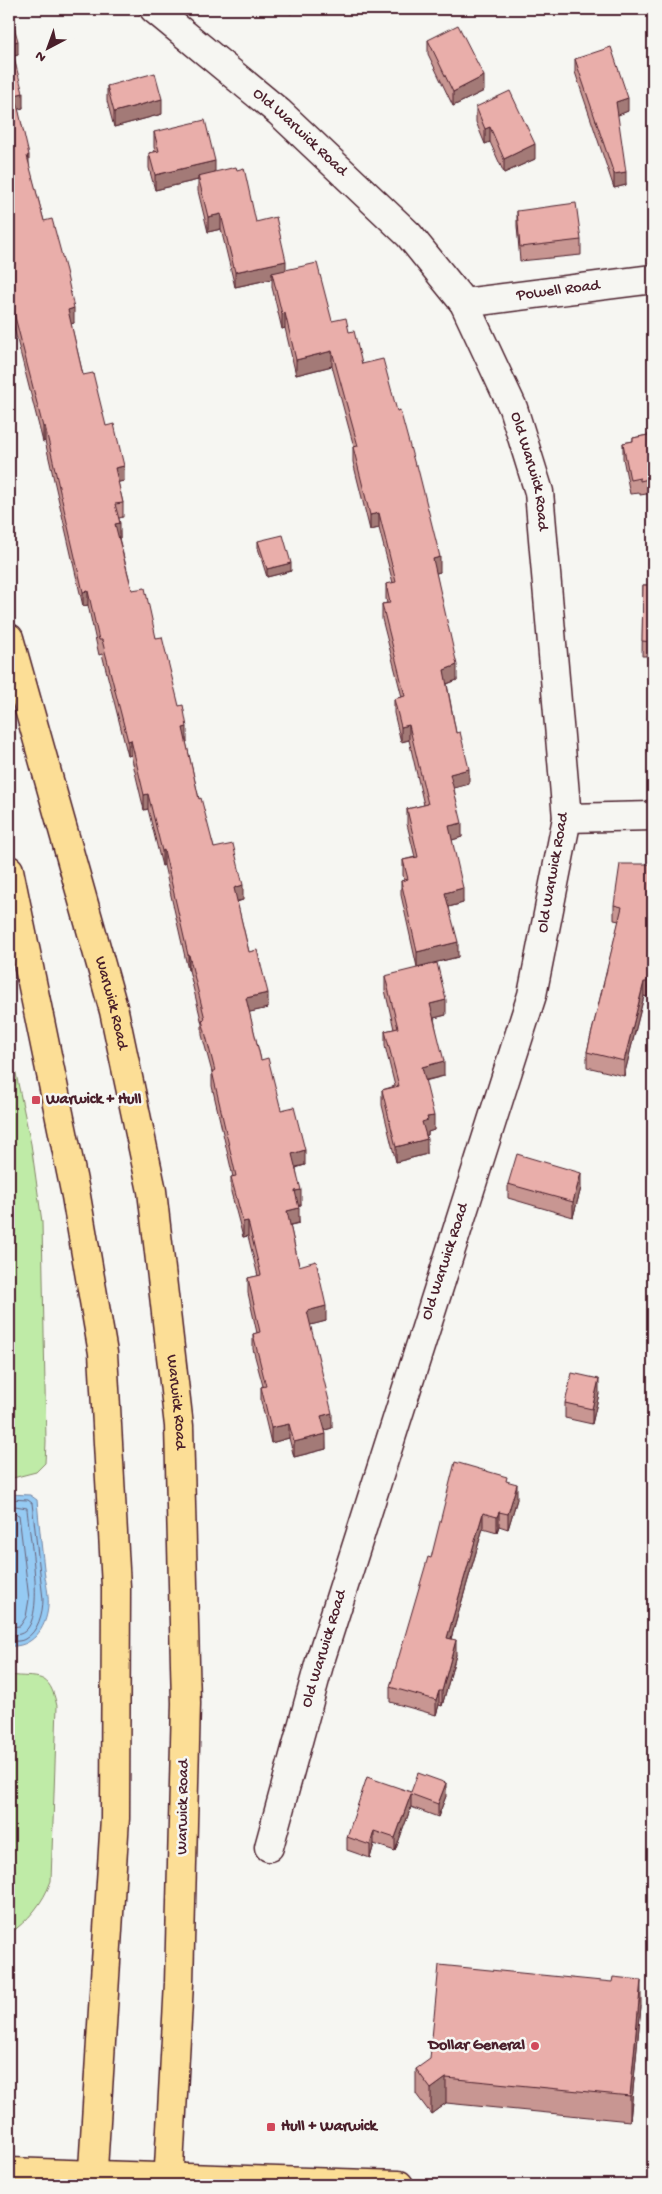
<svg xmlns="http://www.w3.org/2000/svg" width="662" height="2194" viewBox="0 0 662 2194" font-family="'Gochi Hand',sans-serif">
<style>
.green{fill:#bfeba7;stroke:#848569}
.water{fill:#95caf3;stroke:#7786a3}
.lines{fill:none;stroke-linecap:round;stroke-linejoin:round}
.shore{stroke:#68637b;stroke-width:1}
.minor-casing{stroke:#4a1f2b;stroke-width:31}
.major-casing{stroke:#4a1f2b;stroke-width:31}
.minor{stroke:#f6f6f2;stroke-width:28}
.major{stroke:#fcde96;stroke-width:28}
.wall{fill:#c89692;stroke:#4a1f2b}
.shaded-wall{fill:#a37a77;stroke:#4a1f2b}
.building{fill:#e9aeaa;stroke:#4a1f2b}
.poi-dot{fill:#d1495b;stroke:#f6f6f2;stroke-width:2}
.labels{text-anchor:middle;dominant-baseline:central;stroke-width:5;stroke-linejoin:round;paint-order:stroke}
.street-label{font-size:16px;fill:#4a1f2b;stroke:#f6f6f2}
.poi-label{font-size:16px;font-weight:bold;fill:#4a1f2b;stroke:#f6f6f2;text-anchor:start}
</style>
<rect width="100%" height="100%" fill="#f6f6f2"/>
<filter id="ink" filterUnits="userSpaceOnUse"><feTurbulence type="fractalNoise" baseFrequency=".02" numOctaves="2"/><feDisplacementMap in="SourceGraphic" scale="10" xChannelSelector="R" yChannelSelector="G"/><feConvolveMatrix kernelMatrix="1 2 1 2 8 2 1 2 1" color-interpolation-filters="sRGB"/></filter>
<g filter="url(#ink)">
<path class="green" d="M 9,1041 L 31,1144 L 42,1222 L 46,1442 L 45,1463 L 36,1472 L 9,1479 Z
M 9,1675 C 39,1679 49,1670 57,1706 L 51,1881 C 43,1903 28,1921 9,1934 Z"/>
<path class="water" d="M 9,1494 L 30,1495 L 37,1500 C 39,1525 42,1551 45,1577 C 47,1587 49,1597 48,1607 C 46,1629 32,1648 9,1646 Z"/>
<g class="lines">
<path class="shore" d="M 9,1499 L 28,1500 L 32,1503 L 43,1599 C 43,1613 38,1632 25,1639 C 20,1642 14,1641 9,1641
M 9,1505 L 27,1508 C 28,1531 49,1625 20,1634 C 17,1635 12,1635 9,1635
M 9,1512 L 19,1515 L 29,1599 L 26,1617 L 20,1626 L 9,1627"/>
<g class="minor-casing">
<g id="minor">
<path id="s1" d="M 154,9 L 279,112 L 409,235 L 464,303 L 513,408 L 539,492 L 567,818 L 532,995 L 320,1661 L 269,1847"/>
<path id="s2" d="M 464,303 L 653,279"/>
<path d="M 567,818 L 653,816"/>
</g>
</g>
<g class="major-casing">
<g id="major">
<path id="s3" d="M 9,638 L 114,1011 L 152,1191 L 179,1426 L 186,1703 L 179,1983 L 168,2185"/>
<path d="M 9,870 L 76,1196 L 103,1353 L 116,1587 L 115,1818 L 92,2185"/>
<path d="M 9,2172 L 399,2185"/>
</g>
</g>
<use href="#minor" class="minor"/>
<use href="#major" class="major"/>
</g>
<path class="wall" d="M 9,9 L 18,55 L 14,56 L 23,108 L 18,109 L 29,166 L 44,221 L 74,323 L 71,324 L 83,375 L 106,426 L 124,481 L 118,482 L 123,503 L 123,517 L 119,518 L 120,538 L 119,538 L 132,590 L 156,638 L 187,742 L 186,742 L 199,799 L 214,848 L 243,900 L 237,902 L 249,952 L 268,1008 L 249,1012 L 261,1060 L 281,1110 L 305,1165 L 296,1168 L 301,1205 L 298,1205 L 299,1223 L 290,1225 L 299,1266 L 326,1321 L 310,1325 L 332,1428 L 325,1430 L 326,1449 L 294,1457 L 289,1438 L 271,1443 L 261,1401 L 261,1387 L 263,1386 L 253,1349 L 253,1334 L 257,1333 L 248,1293 L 248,1278 L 258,1276 L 248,1236 L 243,1237 L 231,1192 L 231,1177 L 233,1177 L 212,1086 L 212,1072 L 202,1035 L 202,1024 L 189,970 L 188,970 L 164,865 L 162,866 L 148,809 L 144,810 L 131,755 L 128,756 L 102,654 L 99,655 L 88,605 L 83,606 L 45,441 L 43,442 L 9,308 Z
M 284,9 L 296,9 L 291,14 Z
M 301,9 L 312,9 L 307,14 Z
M 428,40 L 484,91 L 453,106 L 428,54 Z
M 575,59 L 628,111 L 617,115 L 626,185 L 614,188 L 575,72 Z
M 107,86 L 162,114 L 114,127 L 107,101 Z
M 476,107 L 535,159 L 504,173 L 490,142 L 485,144 L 476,122 Z
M 154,132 L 215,172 L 256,222 L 286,270 L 332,321 L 349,332 L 362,364 L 440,572 L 436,573 L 457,680 L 447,684 L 456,733 L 469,784 L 454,788 L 462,837 L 452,840 L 463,903 L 449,907 L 458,957 L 417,967 L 401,895 L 401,881 L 404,880 L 403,875 L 403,860 L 415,857 L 407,824 L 407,809 L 424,805 L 409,740 L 401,742 L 394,713 L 394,699 L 402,697 L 382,619 L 382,604 L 387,603 L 386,599 L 386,584 L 393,583 L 379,528 L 370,530 L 353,462 L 353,447 L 354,447 L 332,366 L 296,375 L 285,328 L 282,329 L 272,287 L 272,279 L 235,287 L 221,229 L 208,232 L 198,191 L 198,180 L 155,190 L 149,168 L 149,153 L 155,152 L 154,147 Z
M 517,211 L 581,240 L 581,255 L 520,261 L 517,226 Z
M 653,434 L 653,493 L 640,495 L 640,493 L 630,494 L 623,458 L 623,443 L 633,441 L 633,438 Z
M 258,541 L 291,571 L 267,577 L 258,548 Z
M 643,585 L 653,585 L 653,656 L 642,656 Z
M 653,864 L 653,970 L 647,997 L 644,996 L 624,1076 L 587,1067 L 587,1052 L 619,921 L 614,920 L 614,905 Z
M 385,976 L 446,1015 L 434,1018 L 444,1076 L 425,1081 L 434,1130 L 428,1132 L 428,1135 L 426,1135 L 427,1154 L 396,1162 L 382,1105 L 382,1090 L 395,1086 L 385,1046 L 385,1031 L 394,1029 L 385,990 Z
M 508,1184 L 581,1188 L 573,1217 L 508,1198 Z
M 599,1394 L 592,1424 L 565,1418 L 565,1403 Z
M 507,1482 L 517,1499 L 508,1529 L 499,1526 L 497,1532 L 483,1528 L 451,1639 L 456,1655 L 442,1706 L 439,1705 L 436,1715 L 390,1702 L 390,1687 L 431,1558 Z
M 411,1792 L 446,1796 L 438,1817 L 411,1807 L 395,1851 L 374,1844 L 370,1858 L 347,1850 L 347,1837 Z
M 641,2006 L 630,2121 L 446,2103 L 431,2114 L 416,2094 L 416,2069 Z"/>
<path class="shaded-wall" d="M 291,9 L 296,9 L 291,14 Z
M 307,9 L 312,9 L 307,14 Z
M 18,41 L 18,55 L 10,57 L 10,43 Z
M 484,76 L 484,91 L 453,106 L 453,92 Z
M 23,93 L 23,108 L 15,110 L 15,95 Z
M 628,98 L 628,111 L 616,116 L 616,102 Z
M 162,99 L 162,114 L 114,127 L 114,112 Z
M 490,127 L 490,142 L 485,144 L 485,129 Z
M 535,144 L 535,159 L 504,173 L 504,159 Z
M 29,155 L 29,170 L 27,156 Z
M 215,161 L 215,176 L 198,176 L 198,180 L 155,190 L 155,175 Z
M 626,172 L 626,185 L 614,188 L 614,174 Z
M 221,214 L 221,229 L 208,232 L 208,217 Z
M 286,261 L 286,275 L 272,273 L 272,279 L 235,287 L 235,272 Z
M 74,308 L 74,323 L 68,325 L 68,310 Z
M 285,313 L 285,328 L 282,329 L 282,314 Z
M 332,351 L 332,366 L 296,375 L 296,360 Z
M 45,426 L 45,441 L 43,442 L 43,427 Z
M 124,466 L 124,481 L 115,483 L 115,468 Z
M 379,513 L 379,528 L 370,530 L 370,515 Z
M 120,523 L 120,538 L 115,539 L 115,524 Z
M 440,557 L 440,572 L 433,574 L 433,559 Z
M 291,563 L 291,571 L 267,577 L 267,569 Z
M 88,591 L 88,605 L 83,606 L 83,592 Z
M 457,665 L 457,680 L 444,685 L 444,670 Z
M 409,725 L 409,740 L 401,742 L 401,727 Z
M 187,727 L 187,742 L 183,743 L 183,728 Z
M 131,740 L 131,755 L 128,756 L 128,741 Z
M 469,769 L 469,784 L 450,789 L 450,774 Z
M 148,794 L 148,809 L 144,810 L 144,795 Z
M 462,823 L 462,837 L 449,841 L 449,826 Z
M 164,850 L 164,865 L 162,866 L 162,851 Z
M 243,885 L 243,900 L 234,902 L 234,888 Z
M 463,888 L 463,903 L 445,908 L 445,893 Z
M 458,942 L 458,957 L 417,967 L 417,952 Z
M 188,955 L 189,955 L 189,970 L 188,970 Z
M 653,955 L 653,970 L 647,997 L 647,982 Z
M 644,982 L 644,996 L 624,1076 L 624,1061 Z
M 268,993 L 268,1008 L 246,1013 L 246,998 Z
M 446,1000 L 446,1015 L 430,1019 L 430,1004 Z
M 444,1061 L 444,1076 L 422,1081 L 422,1067 Z
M 434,1116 L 434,1130 L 428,1132 L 428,1135 L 422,1136 L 422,1122 L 427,1117 Z
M 427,1139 L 427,1154 L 396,1162 L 396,1147 Z
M 305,1150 L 305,1165 L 292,1168 L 292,1154 Z
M 581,1173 L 581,1188 L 573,1217 L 573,1202 Z
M 301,1190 L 301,1205 L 295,1206 L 295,1191 Z
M 299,1208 L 299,1223 L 287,1226 L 287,1211 Z
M 248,1221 L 248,1236 L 243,1237 L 243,1222 Z
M 326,1306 L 326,1321 L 307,1326 L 307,1311 Z
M 599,1379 L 599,1394 L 592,1424 L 592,1409 Z
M 332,1413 L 332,1428 L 321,1431 L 321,1416 Z
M 289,1424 L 289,1438 L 271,1443 L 271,1428 Z
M 326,1434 L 326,1449 L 294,1457 L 294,1442 Z
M 517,1484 L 517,1499 L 508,1529 L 508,1514 Z
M 499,1512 L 499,1526 L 497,1532 L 497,1517 Z
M 483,1513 L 483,1528 L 447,1652 L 447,1638 Z
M 456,1640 L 456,1655 L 442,1706 L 442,1691 Z
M 439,1691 L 439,1705 L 436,1715 L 436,1700 Z
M 446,1783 L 446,1796 L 438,1817 L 438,1804 Z
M 411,1794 L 411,1807 L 395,1851 L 395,1838 Z
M 374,1831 L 374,1844 L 370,1858 L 370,1845 Z
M 641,1980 L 641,2006 L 630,2121 L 630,2096 Z
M 446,2078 L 446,2103 L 431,2114 L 431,2089 Z"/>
<path class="building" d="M 9,9 L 18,41 L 10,43 L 23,93 L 15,95 L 29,155 L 27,156 L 44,221 L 52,219 L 66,271 L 74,308 L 68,310 L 83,375 L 93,373 L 106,426 L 114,424 L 124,466 L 115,468 L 123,503 L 115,504 L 120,523 L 115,524 L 132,590 L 145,588 L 156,638 L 162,637 L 179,706 L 183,705 L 187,727 L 183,728 L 199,799 L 201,798 L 214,848 L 233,844 L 243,885 L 234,888 L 249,952 L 257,950 L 268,993 L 246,998 L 261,1060 L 268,1058 L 281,1110 L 294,1107 L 305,1150 L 292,1154 L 301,1190 L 295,1191 L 299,1208 L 287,1211 L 299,1266 L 316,1261 L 326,1306 L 307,1311 L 332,1413 L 321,1416 L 326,1434 L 294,1442 L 289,1424 L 271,1428 L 261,1387 L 266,1386 L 253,1334 L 260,1332 L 248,1278 L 261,1275 L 248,1221 L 243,1222 L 231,1177 L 236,1176 L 212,1071 L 215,1071 L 202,1020 L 205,1019 L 189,955 L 188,955 L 164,850 L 162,851 L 148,794 L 144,795 L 131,740 L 128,741 L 102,640 L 99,640 L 88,591 L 83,592 L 45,426 L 43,427 L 9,293 Z
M 458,25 L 484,76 L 453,92 L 428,40 Z
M 611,47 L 628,98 L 616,102 L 626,172 L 614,174 L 575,59 Z
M 155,73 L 162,99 L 114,112 L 107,86 Z
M 510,91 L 535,144 L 504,159 L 490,127 L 485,129 L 476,107 Z
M 205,120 L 215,161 L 155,175 L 149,153 L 159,151 L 154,132 Z
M 236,167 L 237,170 L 244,168 L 256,222 L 276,217 L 286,261 L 235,272 L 221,214 L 208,217 L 198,176 Z
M 576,203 L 581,240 L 520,247 L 517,211 Z
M 317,263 L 332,321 L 346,318 L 349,332 L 354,331 L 362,364 L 383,359 L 397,411 L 400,410 L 415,465 L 417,465 L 440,557 L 433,559 L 457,665 L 444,670 L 456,733 L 460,732 L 469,769 L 450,774 L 462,823 L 449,826 L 463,888 L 445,893 L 458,942 L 417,952 L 401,881 L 408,879 L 403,860 L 418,857 L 407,809 L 428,804 L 409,725 L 401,727 L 394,699 L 405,696 L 382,604 L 390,603 L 386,584 L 396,582 L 379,513 L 370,515 L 353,447 L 358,446 L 332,351 L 296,360 L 285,313 L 282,314 L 272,273 Z
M 653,434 L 653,478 L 640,481 L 640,478 L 630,480 L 623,443 L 633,441 L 633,438 Z
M 283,535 L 291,563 L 267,569 L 258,541 Z
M 643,585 L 653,585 L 653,642 L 642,641 Z
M 620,864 L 653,864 L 653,955 L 647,982 L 644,982 L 624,1061 L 587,1052 L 622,907 L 614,905 Z
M 437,963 L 446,1000 L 430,1004 L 444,1061 L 422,1067 L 434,1116 L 427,1117 L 428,1120 L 422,1122 L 427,1139 L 396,1147 L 382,1090 L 399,1086 L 385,1031 L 398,1028 L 385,976 Z
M 517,1154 L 581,1173 L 573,1202 L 508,1184 Z
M 572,1373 L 599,1379 L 592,1409 L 565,1403 Z
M 455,1462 L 507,1477 L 506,1481 L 517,1484 L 508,1514 L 499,1512 L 497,1517 L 483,1513 L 447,1638 L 456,1640 L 442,1691 L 439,1691 L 436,1700 L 390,1687 L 428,1557 L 431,1558 Z
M 418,1773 L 446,1783 L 438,1804 L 411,1794 L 395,1838 L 374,1831 L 370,1845 L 347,1837 L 367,1777 L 411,1792 Z
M 439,1965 L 612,1982 L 613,1977 L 641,1980 L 630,2096 L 446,2078 L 431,2089 L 416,2069 L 430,2059 Z"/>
</g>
<g class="poi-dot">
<rect x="31" y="1095" width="10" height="10" rx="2.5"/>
<circle cx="535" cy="2046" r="5"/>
<rect x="266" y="2122" width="10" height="10" rx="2.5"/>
</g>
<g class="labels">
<g class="street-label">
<text stroke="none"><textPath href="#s1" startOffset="191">Old Warwick Road</textPath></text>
<text stroke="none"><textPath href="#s2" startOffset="95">Powell Road</textPath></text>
<text stroke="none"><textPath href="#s1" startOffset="610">Old Warwick Road</textPath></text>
<text transform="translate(554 873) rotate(-80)">Old Warwick Road</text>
<text stroke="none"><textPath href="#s3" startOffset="379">Warwick Road</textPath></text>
<text transform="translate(446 1262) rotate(-72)">Old Warwick Road</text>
<text stroke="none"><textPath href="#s3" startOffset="784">Warwick Road</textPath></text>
<text transform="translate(325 1649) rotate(-73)">Old Warwick Road</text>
<text transform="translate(184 1807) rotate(-89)">Warwick Road</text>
</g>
<g class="poi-label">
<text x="46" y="1100">Warwick + Hull</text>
<text x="525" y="2046" text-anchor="end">Dollar General</text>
<text x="281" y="2127">Hull + Warwick</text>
</g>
</g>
<rect width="662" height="2194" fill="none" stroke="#f6f6f2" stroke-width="30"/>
<rect x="15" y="15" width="632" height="2164" fill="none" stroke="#4a1f2b" stroke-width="2" filter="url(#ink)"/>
<g transform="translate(48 48) rotate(221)" stroke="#f6f6f2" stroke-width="4" paint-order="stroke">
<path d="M0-4L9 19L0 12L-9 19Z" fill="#4a1f2b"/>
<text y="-8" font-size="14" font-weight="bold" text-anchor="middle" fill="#4a1f2b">N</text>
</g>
</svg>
